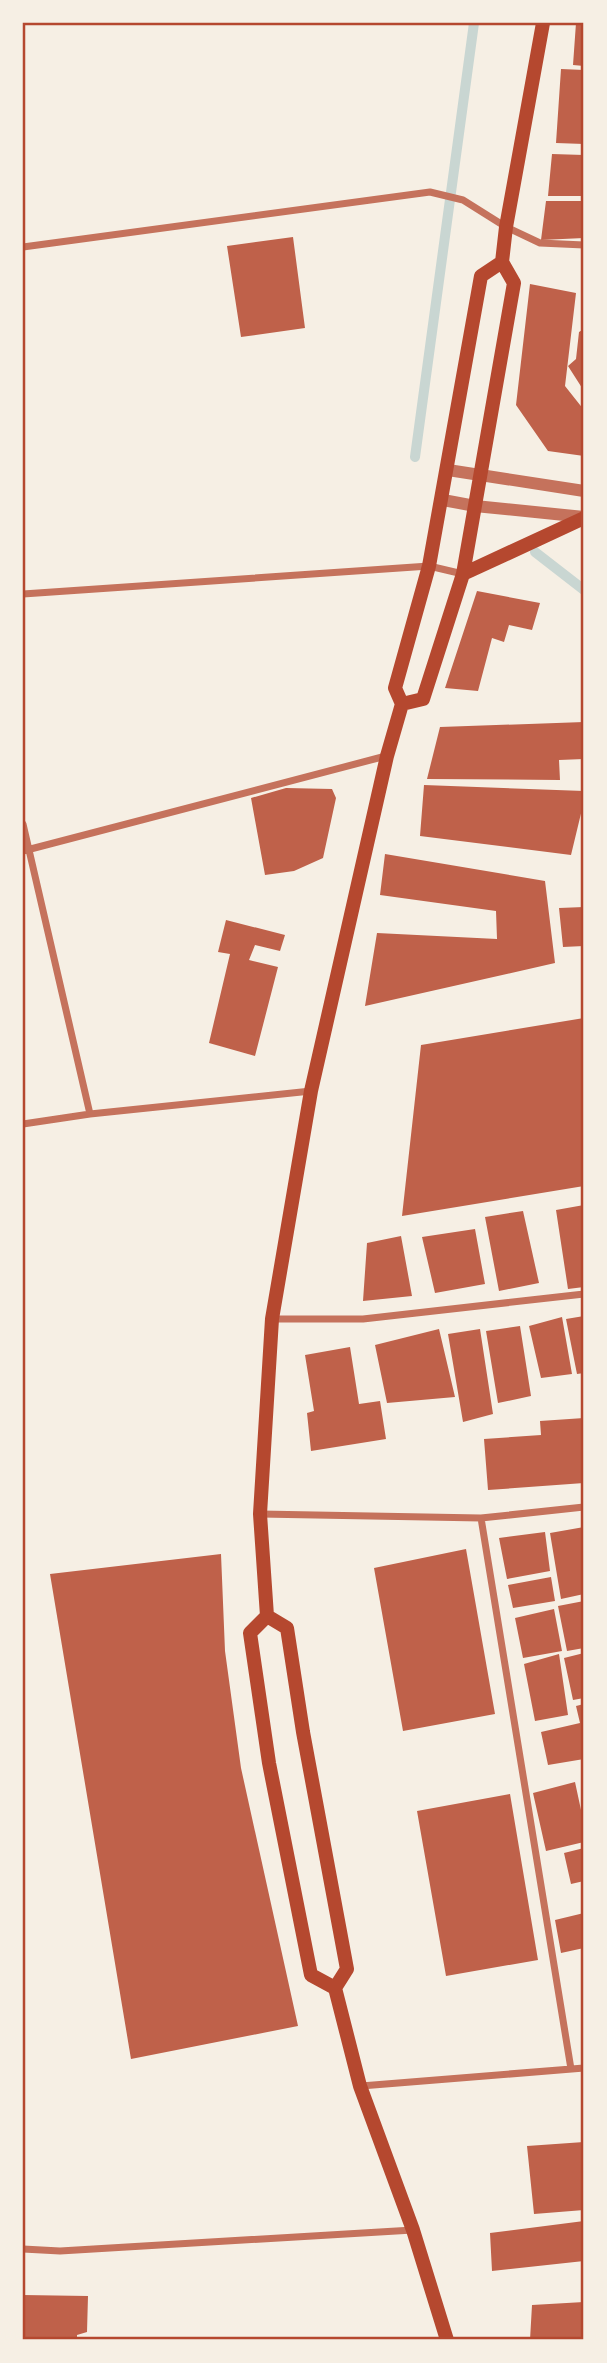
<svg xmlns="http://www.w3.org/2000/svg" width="607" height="2363" viewBox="0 0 607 2363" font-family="Barlow,sans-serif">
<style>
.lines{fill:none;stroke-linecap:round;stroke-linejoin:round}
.stream{stroke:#c9d6d2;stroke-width:10}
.building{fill:#bf614a}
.minor{stroke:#c5725c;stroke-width:7}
.tertiary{stroke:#c5725c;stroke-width:12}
.secondary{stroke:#b5482f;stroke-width:14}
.neatline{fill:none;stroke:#b5482f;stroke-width:2.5}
</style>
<rect width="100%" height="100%" fill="#f6efe4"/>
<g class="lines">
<path class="stream" d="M 415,457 L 474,23
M 535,552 L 584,590"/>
</g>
<path class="building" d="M 576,23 L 584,23 L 584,66 L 573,65 Z
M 561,69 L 584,70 L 584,144 L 556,143 Z
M 552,154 L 584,155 L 584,196 L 548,196 Z
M 546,201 L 584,201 L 584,238 L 541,240 Z
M 293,237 L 305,328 L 241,337 L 227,246 Z
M 530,284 L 576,293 L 565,386 L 584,410 L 584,456 L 548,451 L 516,405 Z
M 584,329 L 584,391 L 568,366 L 576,359 L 579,332 Z
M 477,591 L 540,603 L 532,630 L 509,625 L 504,642 L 492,638 L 478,691 L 445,688 Z
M 584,722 L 584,759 L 559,760 L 560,780 L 427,779 L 440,727 Z
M 424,785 L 584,791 L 584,801 L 571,855 L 420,836 Z
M 286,788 L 332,789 L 336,798 L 323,858 L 294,871 L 265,875 L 251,798 Z
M 385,854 L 545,881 L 555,963 L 365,1006 L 377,933 L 497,939 L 496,911 L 380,895 Z
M 584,907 L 584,946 L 563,947 L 559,908 Z
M 226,920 L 285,935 L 280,951 L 255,945 L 249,960 L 278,967 L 255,1056 L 209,1043 L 230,954 L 218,952 Z
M 584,1018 L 584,1186 L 402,1216 L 421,1045 Z
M 584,1205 L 584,1287 L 568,1289 L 556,1210 Z
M 523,1211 L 539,1283 L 499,1291 L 485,1217 Z
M 475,1229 L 485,1284 L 435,1293 L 422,1237 Z
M 401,1236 L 412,1296 L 363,1301 L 367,1243 Z
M 584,1316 L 584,1373 L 577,1374 L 566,1319 Z
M 562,1317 L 572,1374 L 541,1378 L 529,1326 Z
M 520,1326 L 531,1396 L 498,1403 L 486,1331 Z
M 439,1329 L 455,1397 L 387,1403 L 375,1345 Z
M 480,1329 L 493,1414 L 463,1422 L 448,1334 Z
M 350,1347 L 359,1404 L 380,1401 L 386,1439 L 311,1451 L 307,1413 L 314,1411 L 305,1355 Z
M 584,1418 L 584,1483 L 488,1490 L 484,1439 L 541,1435 L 540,1421 Z
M 584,1527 L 584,1594 L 561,1599 L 550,1533 Z
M 545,1532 L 550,1571 L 507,1579 L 499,1538 Z
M 466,1549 L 495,1714 L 403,1731 L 374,1568 Z
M 221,1554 L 225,1651 L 241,1768 L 298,2026 L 131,2059 L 50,1574 Z
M 551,1577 L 555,1601 L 513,1608 L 508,1585 Z
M 584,1601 L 584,1648 L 567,1651 L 558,1606 Z
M 554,1609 L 562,1651 L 523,1658 L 515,1618 Z
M 584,1653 L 584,1698 L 573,1700 L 564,1658 Z
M 559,1654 L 568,1715 L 535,1721 L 524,1664 Z
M 584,1704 L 584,1759 L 548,1765 L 541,1732 L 580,1723 L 576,1706 Z
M 575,1782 L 584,1824 L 584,1842 L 546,1851 L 533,1793 Z
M 510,1794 L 538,1960 L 446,1976 L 417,1811 Z
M 584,1848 L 584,1881 L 571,1884 L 564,1853 Z
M 584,1913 L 584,1948 L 561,1953 L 555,1920 Z
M 584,2142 L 584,2210 L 534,2214 L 527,2146 Z
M 584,2221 L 584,2261 L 492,2271 L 490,2233 Z
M 23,2295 L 88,2296 L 87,2332 L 77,2335 L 77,2340 L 23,2340 Z
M 584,2302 L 584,2340 L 530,2340 L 532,2305 Z"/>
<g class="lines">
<path class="minor" d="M 23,247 L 430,192 L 463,200 L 506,227 L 540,243 L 584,245
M 23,594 L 429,566 L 463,574
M 23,824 L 90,1114
M 23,851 L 386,756
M 23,1124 L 90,1114 L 311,1091
M 272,1319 L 363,1319 L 584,1294
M 260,1514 L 481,1518 L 584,1507
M 481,1518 L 571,2069
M 361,2086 L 584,2068
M 23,2249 L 60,2251 L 413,2230"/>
<path class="tertiary" d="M 448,470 L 584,491
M 443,500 L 475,506 L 584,517"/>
<path class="secondary" d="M 463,574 L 584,518
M 402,704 L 423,699 L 463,574 L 514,283 L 502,262 L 506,227 L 543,23
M 267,1616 L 287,1628 L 303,1732 L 347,1969 L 335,1988 L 360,2086 L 413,2230 L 447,2340
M 335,1988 L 311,1975 L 269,1763 L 250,1633 L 267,1616 L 260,1514 L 272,1319 L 311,1091 L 387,756 L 402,704 L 395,688 L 429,566 L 481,276 L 502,262"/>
</g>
<rect width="607" height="2363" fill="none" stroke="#f6efe4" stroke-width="49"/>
<rect x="24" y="24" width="558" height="2314" class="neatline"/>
</svg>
